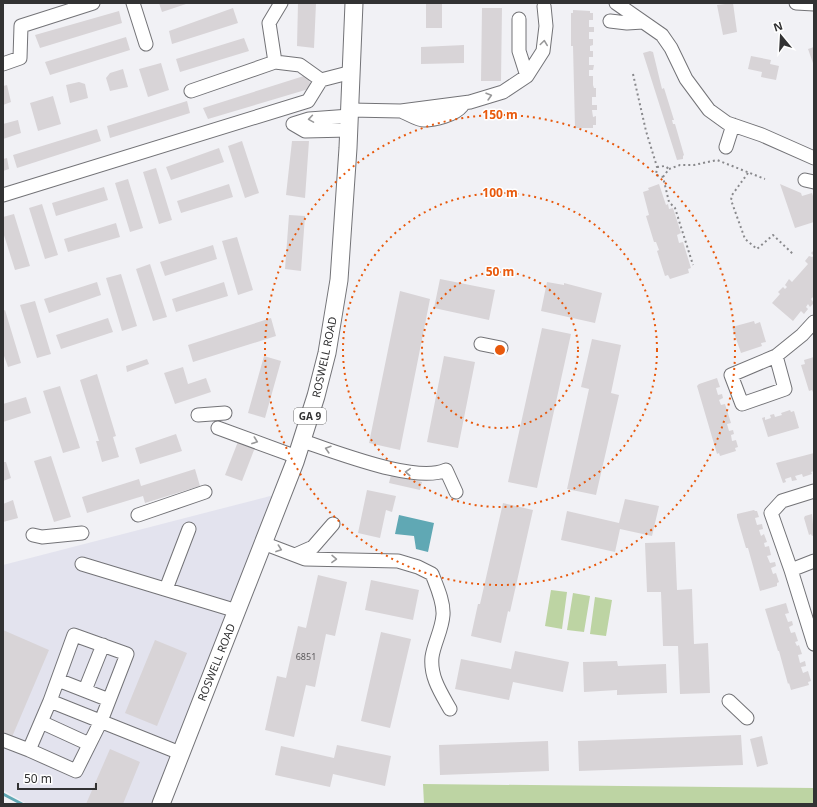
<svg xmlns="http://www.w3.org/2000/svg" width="817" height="807" viewBox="0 0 817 807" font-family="'Noto Sans',sans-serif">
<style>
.built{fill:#e3e3ee}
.green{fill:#bdd4a3}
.water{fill:#60a8b4}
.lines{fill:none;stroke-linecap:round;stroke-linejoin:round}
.stream{stroke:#60a8b4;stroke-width:3}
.building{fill:#d8d4d7}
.minor-casing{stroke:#737377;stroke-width:15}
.major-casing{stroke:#737377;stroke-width:19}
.path{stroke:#89898c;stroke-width:2;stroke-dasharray:2 3;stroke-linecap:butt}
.minor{stroke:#fff;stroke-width:13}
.major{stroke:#fff;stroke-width:17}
.oneway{stroke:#989899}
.ring{fill:none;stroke:#e8590c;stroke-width:2;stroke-dasharray:2 4}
.labels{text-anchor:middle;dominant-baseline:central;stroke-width:3;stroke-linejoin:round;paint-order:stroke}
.number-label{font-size:9px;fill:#5c5a5c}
.shield{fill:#fff;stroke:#707070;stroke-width:1}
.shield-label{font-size:10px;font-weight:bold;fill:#323233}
.street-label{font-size:11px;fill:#323233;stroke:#fff}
.centre{fill:#e8590c;stroke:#fff;stroke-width:2}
.ring-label{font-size:12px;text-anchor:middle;font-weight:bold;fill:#e8590c;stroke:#fff;stroke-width:3;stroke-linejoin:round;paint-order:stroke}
</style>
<rect width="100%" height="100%" fill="#f1f1f5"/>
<path class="built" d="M 278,494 L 163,804 L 27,804 L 3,790 L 3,565 Z"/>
<path class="green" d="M 551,590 L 567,592 L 562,629 L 545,626 Z
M 573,593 L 590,596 L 584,632 L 567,630 Z
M 595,597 L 612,600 L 606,636 L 590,634 Z
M 423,784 L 814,788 L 814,804 L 424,804 Z"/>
<path class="water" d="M 399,515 L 434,523 L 428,552 L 416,549 L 414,536 L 395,534 Z"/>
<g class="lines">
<path class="stream" d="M 3,794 L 22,804"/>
</g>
<path class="building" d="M 159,3 L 189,3 L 162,12 Z
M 298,3 L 316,3 L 314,48 L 297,46 Z
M 426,3 L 442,3 L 442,28 L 426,28 Z
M 733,3 L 737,32 L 723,35 L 717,5 Z
M 233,8 L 238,23 L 172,44 L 169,31 Z
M 482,8 L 502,8 L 501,81 L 481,81 Z
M 573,10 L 590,11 L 590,13 L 593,13 L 593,20 L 589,20 L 589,27 L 594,27 L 594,32 L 589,32 L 589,39 L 593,39 L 593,45 L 590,46 L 590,51 L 593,51 L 593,57 L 589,57 L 589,65 L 594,65 L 593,70 L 589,70 L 589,76 L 593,76 L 593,85 L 594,88 L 596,88 L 596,97 L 592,97 L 592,105 L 597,105 L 597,110 L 592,110 L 593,117 L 596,116 L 596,125 L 593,125 L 593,128 L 575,128 L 573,46 L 571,46 L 571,13 L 573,13 Z
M 119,11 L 122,23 L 40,48 L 35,35 Z
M 126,37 L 130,50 L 50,75 L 45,62 Z
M 244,38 L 249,51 L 180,72 L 176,59 Z
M 464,45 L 464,63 L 421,64 L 421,47 Z
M 814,47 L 814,66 L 808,49 Z
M 650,51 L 653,52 L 662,89 L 664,88 L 674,120 L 672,120 L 673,124 L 675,124 L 684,155 L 683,156 L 683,159 L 677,160 L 643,53 Z
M 751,56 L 771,60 L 770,64 L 779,66 L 776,80 L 761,77 L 762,72 L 748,69 Z
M 161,63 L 169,90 L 148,97 L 139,69 Z
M 123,69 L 128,87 L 110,91 L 106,78 L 110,73 Z
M 307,75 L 312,88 L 208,119 L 203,108 Z
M 79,82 L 85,84 L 88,98 L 70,103 L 66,85 Z
M 7,85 L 11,102 L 3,105 L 3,86 Z
M 53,96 L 61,124 L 38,131 L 30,103 Z
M 187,101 L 190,113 L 110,138 L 107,126 Z
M 18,120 L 21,133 L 3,139 L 3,124 Z
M 97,129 L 101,141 L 17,168 L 13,155 Z
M 242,141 L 259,193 L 245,198 L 228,146 Z
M 292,141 L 309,141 L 305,198 L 286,195 Z
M 219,148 L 224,162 L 171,180 L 166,167 Z
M 7,158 L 9,169 L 3,171 L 3,159 Z
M 156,168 L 172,220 L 159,224 L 143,172 Z
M 128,179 L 143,228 L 130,232 L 115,183 Z
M 229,184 L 233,197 L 181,213 L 177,201 Z
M 659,184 L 666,205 L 668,204 L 669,209 L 673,208 L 681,233 L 677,235 L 679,243 L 683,242 L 691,268 L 688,269 L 689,273 L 670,279 L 668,275 L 665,276 L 657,251 L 659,250 L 656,242 L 654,242 L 646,216 L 649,215 L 643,192 L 649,190 L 648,188 Z
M 780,184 L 801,193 L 802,196 L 812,193 L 814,199 L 814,222 L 795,228 Z
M 104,187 L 108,200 L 56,216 L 52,203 Z
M 42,204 L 58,255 L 45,259 L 29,208 Z
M 14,214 L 30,266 L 15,270 L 3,232 L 3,217 Z
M 289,215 L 305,216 L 301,271 L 285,269 Z
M 116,223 L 120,237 L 68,252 L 64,239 Z
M 237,237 L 253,290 L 238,295 L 222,241 Z
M 213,245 L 217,259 L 165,276 L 160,262 Z
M 814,250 L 814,296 L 811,299 L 814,303 L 810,307 L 808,304 L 806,307 L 808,309 L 804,314 L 801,311 L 793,321 L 772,303 L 780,294 L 778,292 L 783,287 L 785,289 L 787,287 L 785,285 L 789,279 L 792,282 L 808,264 L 805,261 L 809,256 L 812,257 L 814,256 L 811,253 Z
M 150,264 L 167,317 L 153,321 L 136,269 Z
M 121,274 L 137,326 L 122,331 L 106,278 Z
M 440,279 L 495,290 L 489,320 L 434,308 Z
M 97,282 L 101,295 L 49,313 L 44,299 Z
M 224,282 L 228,296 L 176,312 L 172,299 Z
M 547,282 L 564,285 L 564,283 L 602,293 L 595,323 L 541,311 Z
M 400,291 L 430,299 L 400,450 L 369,443 Z
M 35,301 L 51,354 L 37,358 L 20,305 Z
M 5,310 L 21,363 L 8,367 L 3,353 L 3,311 Z
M 108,318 L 113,332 L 61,349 L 56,335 Z
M 271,318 L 276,336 L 193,362 L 188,345 Z
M 754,321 L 755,324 L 760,322 L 766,342 L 761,343 L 762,346 L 741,353 L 732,327 Z
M 542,328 L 571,334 L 537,488 L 508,482 Z
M 592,339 L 621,345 L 611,393 L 619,395 L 596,495 L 567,489 L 589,389 L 581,387 Z
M 264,356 L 281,361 L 265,418 L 248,413 Z
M 444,356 L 475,362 L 458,448 L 427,442 Z
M 814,357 L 814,394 L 812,390 L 809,391 L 801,365 L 805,364 L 804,360 Z
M 147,359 L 149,364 L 127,372 L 126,366 Z
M 183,367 L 188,384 L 206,378 L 211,392 L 175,404 L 164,373 Z
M 97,374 L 116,436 L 113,437 L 119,457 L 102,462 L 96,441 L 99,441 L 80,380 Z
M 717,378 L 720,387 L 716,388 L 718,395 L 722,394 L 723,398 L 719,400 L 721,405 L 725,404 L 731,423 L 727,424 L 729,431 L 733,430 L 734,434 L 731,435 L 732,441 L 736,440 L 738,447 L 735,448 L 736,451 L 720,456 L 719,453 L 717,454 L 697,386 L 699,384 Z
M 60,386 L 80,448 L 63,453 L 43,391 Z
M 26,397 L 31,413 L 3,422 L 3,404 Z
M 790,410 L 791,412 L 794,411 L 799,428 L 768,437 L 762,418 L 765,417 L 765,420 L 771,418 L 770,415 L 774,414 L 775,417 L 782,415 L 781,413 Z
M 176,434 L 182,451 L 140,464 L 135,448 Z
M 239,439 L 256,445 L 242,481 L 225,475 Z
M 814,453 L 814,471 L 811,472 L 812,474 L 803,477 L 802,474 L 795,476 L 797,480 L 792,481 L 791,477 L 785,479 L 786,482 L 783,483 L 776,463 Z
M 51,456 L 71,517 L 54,522 L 34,461 Z
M 3,462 L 6,462 L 11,478 L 3,481 Z
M 195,469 L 200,486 L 145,503 L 143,496 L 87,513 L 82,497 L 139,479 L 141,486 Z
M 391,475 L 422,482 L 420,490 L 389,483 Z
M 367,490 L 396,496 L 392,512 L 386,510 L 380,538 L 358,533 Z
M 625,499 L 659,506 L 652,536 L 620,529 L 615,552 L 561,540 L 567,511 L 619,523 Z
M 13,500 L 18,518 L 3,522 L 3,504 Z
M 503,503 L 533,510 L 510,612 L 508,611 L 501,643 L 471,636 L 478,604 L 480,604 Z
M 754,510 L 755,511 L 757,511 L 759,517 L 755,518 L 757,525 L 762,524 L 763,529 L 759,530 L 761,536 L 764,534 L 767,542 L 764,543 L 765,547 L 769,546 L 771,555 L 767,556 L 770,563 L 775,562 L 776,566 L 771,568 L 773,574 L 776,573 L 779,582 L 777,583 L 777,586 L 760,591 L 748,548 L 746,548 L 737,517 L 737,514 Z
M 812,514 L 814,535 L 812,536 L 811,534 L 809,535 L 804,518 L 805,516 Z
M 675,542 L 677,590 L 692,589 L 694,644 L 708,643 L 710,693 L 680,694 L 678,646 L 663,646 L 661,592 L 647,592 L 645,543 Z
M 318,575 L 347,582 L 335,636 L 326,634 L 315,687 L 306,685 L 294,737 L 265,730 L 277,676 L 286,678 L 298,626 L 306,628 Z
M 371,580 L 419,590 L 413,620 L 365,610 Z
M 786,603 L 789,613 L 785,614 L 788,622 L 792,621 L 793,625 L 789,627 L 791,633 L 795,632 L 798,641 L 795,642 L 797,646 L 799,645 L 802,654 L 798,655 L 800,663 L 805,661 L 806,666 L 801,667 L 803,673 L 808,671 L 811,681 L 808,682 L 809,685 L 791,690 L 789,683 L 788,684 L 779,651 L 778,651 L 765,609 Z
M 3,630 L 49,650 L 12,737 L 3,733 Z
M 381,632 L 411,639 L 390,728 L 361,721 Z
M 155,640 L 187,653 L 157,726 L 125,713 Z
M 515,651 L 569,662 L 563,692 L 513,682 L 509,700 L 455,689 L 461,659 L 511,669 Z
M 617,661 L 618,666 L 666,664 L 667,693 L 617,695 L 617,690 L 584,692 L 583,662 Z
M 741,735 L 743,765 L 579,771 L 578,741 Z
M 762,736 L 768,764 L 757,767 L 750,739 Z
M 548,741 L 549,771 L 440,775 L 439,745 Z
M 337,745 L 391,756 L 385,786 L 333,774 L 330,787 L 275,775 L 281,746 L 334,758 Z
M 110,749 L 140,762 L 123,804 L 86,804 Z"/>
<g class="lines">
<g class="minor-casing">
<path id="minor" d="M 133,3 L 146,44
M 281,3 L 269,23 L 275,62 L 300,65 L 321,80
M 616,3 L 662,35 L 671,48 L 686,79 L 709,110 L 727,123 L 762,135 L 814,158
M 796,3 L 814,4
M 519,19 L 519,51 L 527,76
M 610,21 L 627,23 L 643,22
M 3,64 L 20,58 L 21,26 L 93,3
M 191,91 L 275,62
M 350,110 L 401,111 L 470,102 L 503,92 L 527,76 L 543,51 L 546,26 L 544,6
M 403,112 C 409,114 417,120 424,120 C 435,120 455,115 462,106
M 349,130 L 305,131 L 293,124 L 309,119 L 350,116
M 726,147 L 733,125
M 805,180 L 814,182
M 3,195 L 308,101 L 321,80 L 352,72
M 481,344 L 501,348
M 776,356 L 785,389 L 742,404 L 731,375 L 776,356 L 802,335 L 814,322
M 198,415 L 225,413
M 218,428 L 297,457
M 302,441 C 335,451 415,484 446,470 L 456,492
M 814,491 L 782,501 L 771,513 L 791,570 L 814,644
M 138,515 L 205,492
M 33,535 L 42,537 L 82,533
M 263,543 L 305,559 L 398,561 L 418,567 L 432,574 C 437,587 444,602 443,615 C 442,630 434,643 432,657 C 430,677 441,693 450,709
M 295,555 L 313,547 L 333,524
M 82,564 L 237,611
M 791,570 L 814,561
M 166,589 L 189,529
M 74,635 L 127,654 L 101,721 L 76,771 L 29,750 L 50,701 Z
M 58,680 L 109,700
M 85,690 L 103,645
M 50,701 L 180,753
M 729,701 L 747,718
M 41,722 L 89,744
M 3,740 L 29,750"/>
</g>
<g class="major-casing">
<path id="major" d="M 161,804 L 295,462 L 316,396 L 327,353 L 339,280 L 348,148 L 354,3"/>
</g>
<path class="path" d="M 633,74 L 646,131 L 657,167 L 656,175 L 663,177 L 669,202 L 675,208 L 693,265
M 657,167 L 665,166 L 669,169
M 748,173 L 732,195 L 731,200 L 745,239 L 757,249 L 773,235 L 793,254
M 663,177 L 669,169 L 680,165 L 694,165 L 717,160 L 765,179"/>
<use href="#minor" class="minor"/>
<use href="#major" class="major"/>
</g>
<defs><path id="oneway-chevron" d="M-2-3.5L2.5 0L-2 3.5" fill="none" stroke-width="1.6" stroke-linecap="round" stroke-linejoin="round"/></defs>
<g class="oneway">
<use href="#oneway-chevron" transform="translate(544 43) rotate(-82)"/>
<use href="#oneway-chevron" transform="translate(489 96) rotate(-16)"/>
<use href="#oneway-chevron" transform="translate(311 119) rotate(171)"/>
<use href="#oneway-chevron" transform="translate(255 441) rotate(20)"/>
<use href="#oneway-chevron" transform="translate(328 449) rotate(-163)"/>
<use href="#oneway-chevron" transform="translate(408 472) rotate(-176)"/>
<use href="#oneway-chevron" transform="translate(279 549) rotate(20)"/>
<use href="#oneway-chevron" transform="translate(334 559) rotate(1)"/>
</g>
<g class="ring">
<circle cx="500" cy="350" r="78"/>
<circle cx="500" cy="350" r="157"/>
<circle cx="500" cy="350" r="235"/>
</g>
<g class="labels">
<g class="number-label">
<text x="306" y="656">6851</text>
</g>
<rect class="shield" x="294" y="408" width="32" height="16" rx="3"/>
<g class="shield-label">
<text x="310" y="416">GA 9</text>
</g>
<g class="street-label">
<text transform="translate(324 357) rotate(-78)">ROSWELL ROAD</text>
<text transform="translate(216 662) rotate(-68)">ROSWELL ROAD</text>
</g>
</g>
<circle cx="500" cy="350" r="6" class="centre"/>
<g class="ring-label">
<text x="500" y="119">150 m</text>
<text x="500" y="197">100 m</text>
<text x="500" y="276">50 m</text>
</g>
<rect width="817" height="807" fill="none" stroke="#323233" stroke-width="8"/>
<g transform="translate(781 36) rotate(342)" stroke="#ffffff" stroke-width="3" paint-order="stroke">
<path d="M0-3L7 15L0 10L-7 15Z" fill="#323233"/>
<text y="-6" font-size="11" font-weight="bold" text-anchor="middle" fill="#323233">N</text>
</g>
<path d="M18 783v6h78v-6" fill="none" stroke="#323233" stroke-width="2"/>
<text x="24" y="783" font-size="12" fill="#323233" stroke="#ffffff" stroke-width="3" paint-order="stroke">50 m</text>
</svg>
